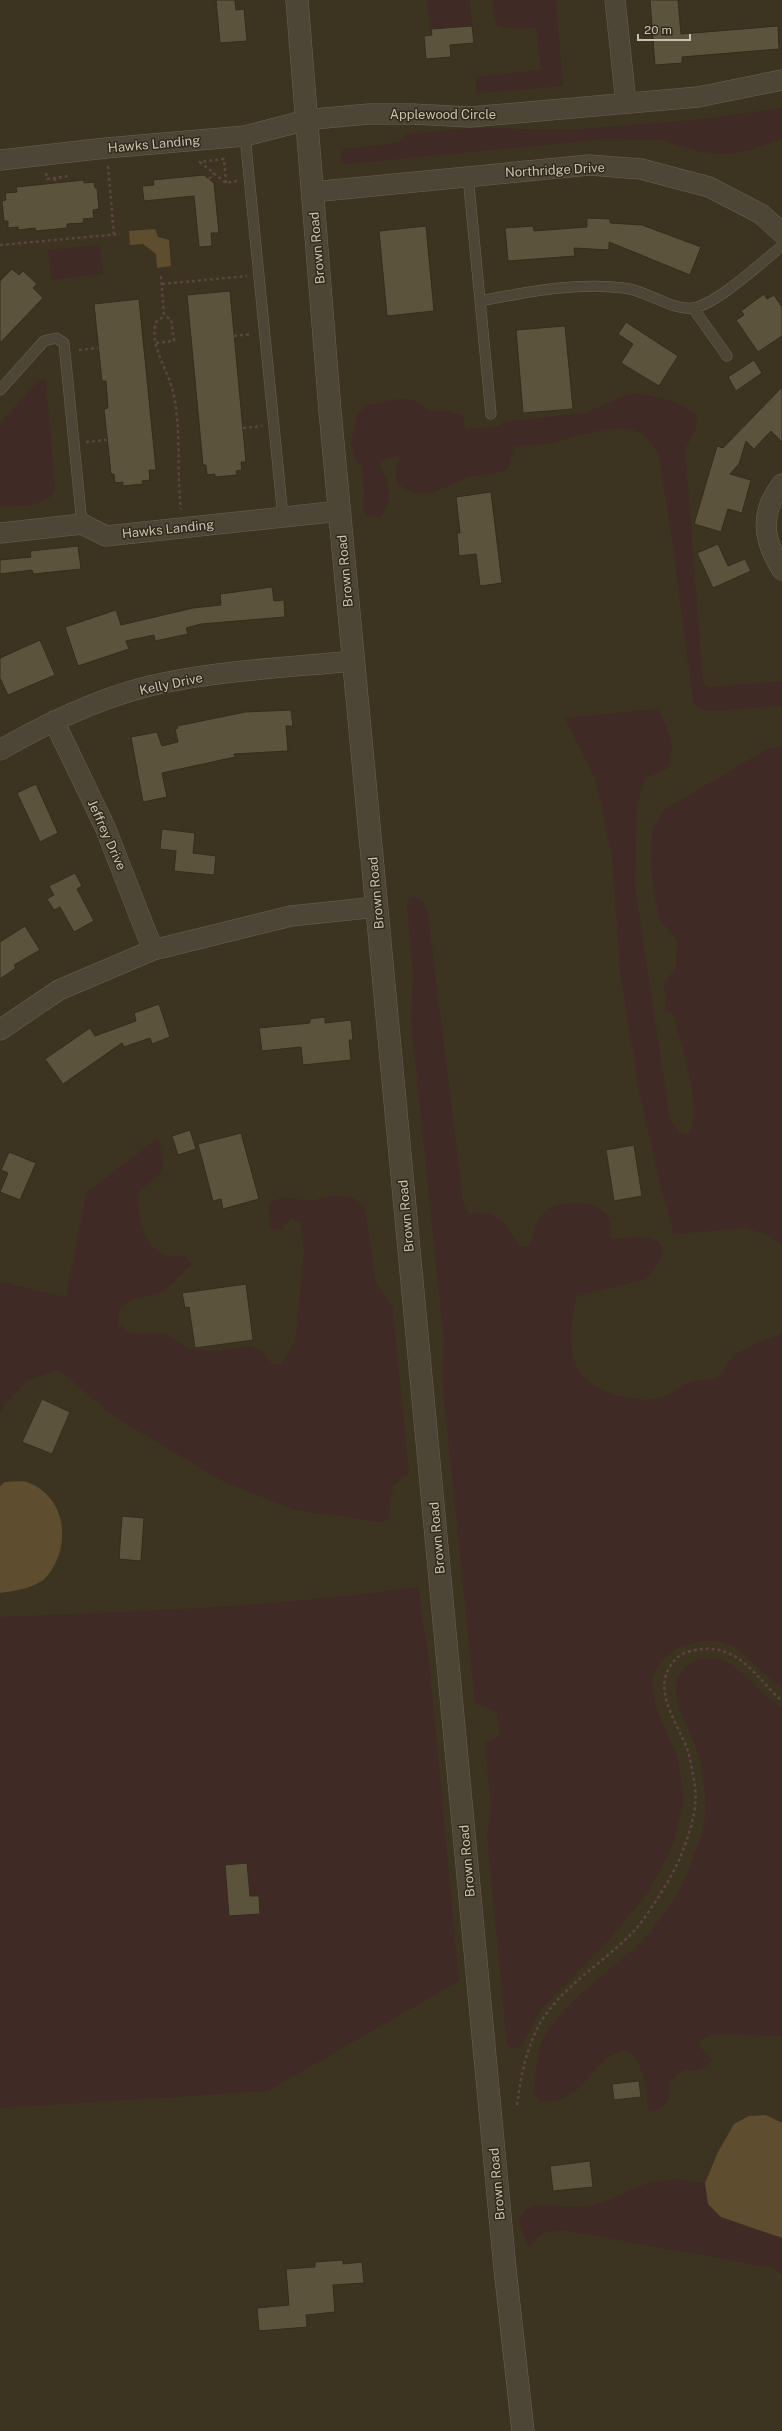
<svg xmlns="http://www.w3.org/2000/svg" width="782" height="2431" viewBox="0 0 782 2431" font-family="'Public Sans',sans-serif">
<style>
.green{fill:#402a25}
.water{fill:#5e4e2f}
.building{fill:#5c533d;stroke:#342c1d}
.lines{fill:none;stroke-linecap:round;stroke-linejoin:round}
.service-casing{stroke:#6b6353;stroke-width:11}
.minor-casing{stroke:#6b6353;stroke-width:21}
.tertiary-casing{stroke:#6b6353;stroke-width:23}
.path{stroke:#5b4541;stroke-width:2.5;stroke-dasharray:3 3;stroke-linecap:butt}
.service{stroke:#4d4535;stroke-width:10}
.minor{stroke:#4d4535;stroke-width:20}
.tertiary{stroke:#4d4535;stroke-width:22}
.labels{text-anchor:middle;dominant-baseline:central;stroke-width:3;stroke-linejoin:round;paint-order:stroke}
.street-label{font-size:13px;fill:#c8c1b1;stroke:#312a1b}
</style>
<rect width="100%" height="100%" fill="#3d3321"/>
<path class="green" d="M 427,0 L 470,0 L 472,26 L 431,29 Z
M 494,0 L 556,0 L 563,86 L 477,93 L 476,77 L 541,70 L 536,28 L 517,29 L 497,26 L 492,6 Z
M 782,108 L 782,138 L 755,149 L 727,154 L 702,152 L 660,140 L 607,139 L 345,164 L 341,161 L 341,153 L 344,149 L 398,143 L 407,134 L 472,128 L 571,130 L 705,119 Z
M 100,245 L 103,274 L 51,280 L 48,250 Z
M 39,380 L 44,379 L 46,382 L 55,489 C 49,508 16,505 0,507 L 0,423 Z
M 640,393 L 672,401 L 695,413 C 700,426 692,437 685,449 L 703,683 L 710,687 L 782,681 L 782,706 L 710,711 L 699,708 L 693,701 L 674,553 L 659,456 C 654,448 650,440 642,434 C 620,420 575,437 552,443 C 540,445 527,445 515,447 C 513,452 512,463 508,467 C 499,476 484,474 472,477 C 444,483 427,507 397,483 L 396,469 L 400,459 L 398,455 L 378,462 C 388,480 397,501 379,517 L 367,516 L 363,508 L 364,492 L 361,467 L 354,458 L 351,444 L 357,415 L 366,405 L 398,399 L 413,400 L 429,411 L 444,410 L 463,416 L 465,429 L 500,426 L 503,422 L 585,413 L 626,395 Z
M 658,709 C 668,732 678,745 667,769 L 645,778 L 637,804 L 635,886 L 670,1120 L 679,1132 L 688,1135 C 705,1110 680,1042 673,1014 L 666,1011 L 664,983 L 676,968 L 677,940 L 658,917 L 651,868 L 652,830 L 664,810 L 769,748 L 782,747 L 782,1245 L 765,1234 L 746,1228 L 674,1234 L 660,1184 L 638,1085 L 620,971 L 612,855 L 595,778 L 565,718 Z
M 416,897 L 422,900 L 428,913 L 463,1202 L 468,1213 C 503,1212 501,1219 520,1246 L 527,1247 C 537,1237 532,1227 539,1219 C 542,1215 548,1209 552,1207 C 568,1201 597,1200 607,1216 C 611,1221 610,1231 611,1237 L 613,1239 C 633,1238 661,1230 664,1255 L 646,1279 L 577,1296 C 565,1345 566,1385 624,1397 C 635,1399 651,1402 663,1397 C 672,1394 679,1386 689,1382 C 697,1379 708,1381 715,1378 C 725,1373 726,1364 733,1357 C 743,1348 769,1339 782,1333 L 782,1689 L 735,1647 L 719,1641 L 703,1641 L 679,1647 L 660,1662 L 652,1679 L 655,1705 L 678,1759 L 684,1801 L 673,1844 L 649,1891 L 609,1940 L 541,2009 L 522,2045 L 513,2049 L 507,2045 L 487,1835 L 491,1806 L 485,1743 L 500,1736 L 497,1712 L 475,1703 L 442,1379 L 444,1341 L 411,1021 L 413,975 L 407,905 L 410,898 Z
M 158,1138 L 163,1161 L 161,1173 L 138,1193 C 137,1213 143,1245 163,1255 C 169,1257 179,1256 185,1256 L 192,1264 L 163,1292 L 131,1300 L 119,1310 L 119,1324 L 128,1333 L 166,1334 L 190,1349 L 220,1351 L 248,1346 L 262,1350 L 272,1364 L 282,1364 L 295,1341 L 304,1253 L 301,1223 L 291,1218 L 281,1230 L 273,1230 L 270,1225 L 269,1204 L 282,1197 L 310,1201 L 335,1195 L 354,1198 L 365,1209 L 376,1284 L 392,1305 L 409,1473 L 393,1486 L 389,1520 L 381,1522 L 295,1510 L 224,1482 L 115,1417 L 59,1370 L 29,1380 L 4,1405 L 0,1415 L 0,1282 L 66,1297 L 86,1193 Z
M 418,1587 L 429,1660 L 459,1981 L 268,2091 L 0,2108 L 0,1617 C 140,1611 280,1607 418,1587 Z
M 699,1659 C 706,1659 715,1657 721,1660 C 743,1668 761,1695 782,1708 L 782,2036 L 715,2034 L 702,2039 L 698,2045 L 712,2059 C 705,2071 699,2072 685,2069 L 670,2082 C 669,2096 669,2106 655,2111 L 648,2109 C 647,2089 644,2065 629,2051 C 593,2049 586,2108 540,2101 L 534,2092 C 536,2079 535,2063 539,2050 C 549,2010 615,1969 644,1939 C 654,1928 678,1895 684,1882 C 690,1867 695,1852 701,1837 C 709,1815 705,1778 699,1756 C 690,1723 653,1680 699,1659 Z
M 674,2179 L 705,2183 L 708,2204 L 743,2226 L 782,2238 L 782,2274 L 774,2268 L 562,2230 L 543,2233 L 529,2247 C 525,2237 514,2222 523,2212 C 534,2200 562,2208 577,2207 C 604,2206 624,2191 649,2183 C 657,2181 666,2181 674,2179 Z"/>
<path class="water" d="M 155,229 L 158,237 L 169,240 L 171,266 L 157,268 L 156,254 L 143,244 L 130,245 L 129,231 Z
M 5,1482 C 12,1482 23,1480 29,1483 C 67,1498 71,1546 48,1575 C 38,1588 14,1591 0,1593 L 0,1486 Z
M 766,2115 L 782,2123 L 782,2238 L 721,2217 L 708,2204 L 705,2183 L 718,2152 L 734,2124 L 749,2116 Z"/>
<path class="building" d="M 216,0 L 235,0 L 236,10 L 244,9 L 247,41 L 220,43 Z
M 650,0 L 678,0 L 681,34 L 778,26 L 779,49 L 682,57 L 682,63 L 655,65 Z
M 472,26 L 474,43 L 450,45 L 451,57 L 426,59 L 424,36 L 432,35 L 431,29 Z
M 204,175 L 214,183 L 219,233 L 211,233 L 212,246 L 199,247 L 194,196 L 144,201 L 142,186 L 154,185 L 153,180 Z
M 84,180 L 84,183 L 94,182 L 95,188 L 97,188 L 99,209 L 93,210 L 94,218 L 83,219 L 84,223 L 67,224 L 67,228 L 36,231 L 35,228 L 18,230 L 18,227 L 8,228 L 8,221 L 4,221 L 2,201 L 6,200 L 5,193 L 17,192 L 16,187 Z
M 587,218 L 610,219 L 610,223 L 642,225 L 701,247 L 690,275 L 609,242 L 609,250 L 574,248 L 575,256 L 508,261 L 505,228 L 533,226 L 534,231 L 587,227 Z
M 426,226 L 434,311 L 387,316 L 379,231 Z
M 12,269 L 19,275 L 23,271 L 37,284 L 33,288 L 43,298 L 0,343 L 0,281 Z
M 230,291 L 246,462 L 241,462 L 242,470 L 236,471 L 237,475 L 215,477 L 215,474 L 207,475 L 206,465 L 203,465 L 187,295 Z
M 764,294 L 767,299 L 774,295 L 782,307 L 782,336 L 758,352 L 736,320 L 744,315 L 741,311 Z
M 139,299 L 156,470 L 149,470 L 150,480 L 142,481 L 143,484 L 123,486 L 123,482 L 115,483 L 114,474 L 111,474 L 104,409 L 108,408 L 106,381 L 102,381 L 94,304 Z
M 626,322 L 678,356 L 659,386 L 621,363 L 633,344 L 618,334 Z
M 565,326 L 573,409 L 523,413 L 516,330 Z
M 754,360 L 762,373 L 736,391 L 728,377 Z
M 782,387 L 782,442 L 771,431 L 754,449 L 746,441 L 739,464 L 730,474 L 751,480 L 742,513 L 728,509 L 721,532 L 694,524 L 717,446 L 723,448 Z
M 491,492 L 502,583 L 480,586 L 476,554 L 459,556 L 457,533 L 460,533 L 456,497 Z
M 718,544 L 728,566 L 745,559 L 751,571 L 713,588 L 697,553 Z
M 78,546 L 81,569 L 33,574 L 32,570 L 0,574 L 0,560 L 31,557 L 30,551 Z
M 272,587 L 274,601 L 284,600 L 285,617 L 201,624 L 186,628 L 188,634 L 155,641 L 154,635 L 126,641 L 129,649 L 78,666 L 65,627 L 116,610 L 121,625 L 193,608 L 221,605 L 220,594 Z
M 40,640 L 55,675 L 8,695 L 0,678 L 0,658 Z
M 291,710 L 293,726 L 286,726 L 288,751 L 234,754 L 235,757 L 162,773 L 167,797 L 143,802 L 131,737 L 157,732 L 162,746 L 178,742 L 175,729 L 178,728 L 177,726 L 245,712 Z
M 36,784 L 58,833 L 40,842 L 17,793 Z
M 162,829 L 195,833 L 193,853 L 216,856 L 214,875 L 174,871 L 176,851 L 160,849 Z
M 75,873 L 82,886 L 77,889 L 94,921 L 74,932 L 60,907 L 54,910 L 47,899 L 54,895 L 49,886 Z
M 25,926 L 40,950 L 14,965 L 16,968 L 0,979 L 0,942 Z
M 159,1004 L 170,1037 L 152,1044 L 150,1038 L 124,1047 L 122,1043 L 63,1084 L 45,1059 L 90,1028 L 95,1036 L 136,1021 L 134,1013 Z
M 325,1017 L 325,1023 L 351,1020 L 353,1040 L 349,1040 L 351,1060 L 303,1065 L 301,1047 L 262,1051 L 259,1028 L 310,1023 L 310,1019 Z
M 190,1130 L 196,1149 L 178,1155 L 172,1136 Z
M 241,1133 L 259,1199 L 223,1209 L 221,1199 L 213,1201 L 198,1144 Z
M 634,1145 L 642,1196 L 614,1201 L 606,1150 Z
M 9,1152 L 36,1163 L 20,1200 L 0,1192 L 8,1173 L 1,1170 Z
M 246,1284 L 253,1340 L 195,1348 L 189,1307 L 185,1308 L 182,1293 Z
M 42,1399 L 70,1412 L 52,1454 L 22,1442 Z
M 122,1516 L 144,1518 L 141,1561 L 119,1559 Z
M 247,1863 L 250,1896 L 259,1896 L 260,1914 L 229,1916 L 225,1865 Z
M 639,2081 L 641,2097 L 614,2100 L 612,2084 Z
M 590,2161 L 593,2187 L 553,2191 L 550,2166 Z
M 343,2260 L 343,2264 L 362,2262 L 364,2283 L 333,2285 L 335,2312 L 306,2315 L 307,2327 L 259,2331 L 257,2308 L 289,2305 L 286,2269 L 315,2267 L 315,2262 Z"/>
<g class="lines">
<g class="service-casing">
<path id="service" d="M 245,136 L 283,517
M 468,176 L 491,414
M 480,301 C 528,292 575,282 624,288 C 646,290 672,311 693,308 C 716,305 762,262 782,246
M 693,308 L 727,356
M 0,390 L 44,341 L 56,338 L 64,343 L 82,524"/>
</g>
<g class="minor-casing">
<path id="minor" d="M 615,0 L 626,103
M 0,160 L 106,148 L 245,136 L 307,120 L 325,118 L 369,114 L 413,114 L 470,117 L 698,97 L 782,80
M 312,192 L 589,165 L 641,169 L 709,187 L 761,214 L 782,233
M 782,484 C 759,513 763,540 782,570
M 0,533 L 82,524 L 106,536 L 340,511
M 54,721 L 105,827 L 153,950
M 0,750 C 52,720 109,693 168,682 C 229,670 292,667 354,661
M 0,1030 L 59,990 L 153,950 L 291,916 L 377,907"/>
</g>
<g class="tertiary-casing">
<path id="tertiary" d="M 297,0 L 330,411 L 505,2269 L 523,2431"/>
</g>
<path class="path" d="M 108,166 L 114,235
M 46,173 L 47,179 L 69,176
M 55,178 L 55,183
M 209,179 L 214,173
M 226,183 L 224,159 L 200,162 L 226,183 L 237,181
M 0,245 L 120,234
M 161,276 L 164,316 L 156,322 C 149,346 168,369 173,392 C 182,431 176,470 181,509
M 162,284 L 247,276
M 234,336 L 252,334
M 156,343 L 174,341 L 171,319 L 164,316
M 79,350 L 98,348
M 243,428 L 262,426
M 86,442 L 107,440
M 517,2105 C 521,2076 525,2054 538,2027 C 559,1988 601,1965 631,1934 C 644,1922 674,1874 680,1858 C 689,1834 698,1812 695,1786 C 693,1775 691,1762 688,1751 C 677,1721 647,1685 678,1657 C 683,1652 694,1650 702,1649 C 741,1646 756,1678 782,1701"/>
<use href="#service" class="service"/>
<use href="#minor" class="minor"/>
<use href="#tertiary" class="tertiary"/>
</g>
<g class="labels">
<g class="street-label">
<text x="443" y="114">Applewood Circle</text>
<text transform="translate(154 144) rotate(-5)">Hawks Landing</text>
<text transform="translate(555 170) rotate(-3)">Northridge Drive</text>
<text transform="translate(317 248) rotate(-95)">Brown Road</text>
<text transform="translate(168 529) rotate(-6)">Hawks Landing</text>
<text transform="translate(345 571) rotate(-95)">Brown Road</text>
<text transform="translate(171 684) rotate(-12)">Kelly Drive</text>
<text transform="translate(107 835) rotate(66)">Jeffrey Drive</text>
<text transform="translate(376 893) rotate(-95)">Brown Road</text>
<text transform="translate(406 1216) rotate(-95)">Brown Road</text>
<text transform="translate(437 1538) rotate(-95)">Brown Road</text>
<text transform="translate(467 1861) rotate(-95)">Brown Road</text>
<text transform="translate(497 2184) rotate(-95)">Brown Road</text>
</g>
</g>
<path d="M638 34v6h52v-6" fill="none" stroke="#c8c1b1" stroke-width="2"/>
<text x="644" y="34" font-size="12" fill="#c8c1b1" stroke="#312a1b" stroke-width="3" paint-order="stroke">20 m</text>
</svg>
